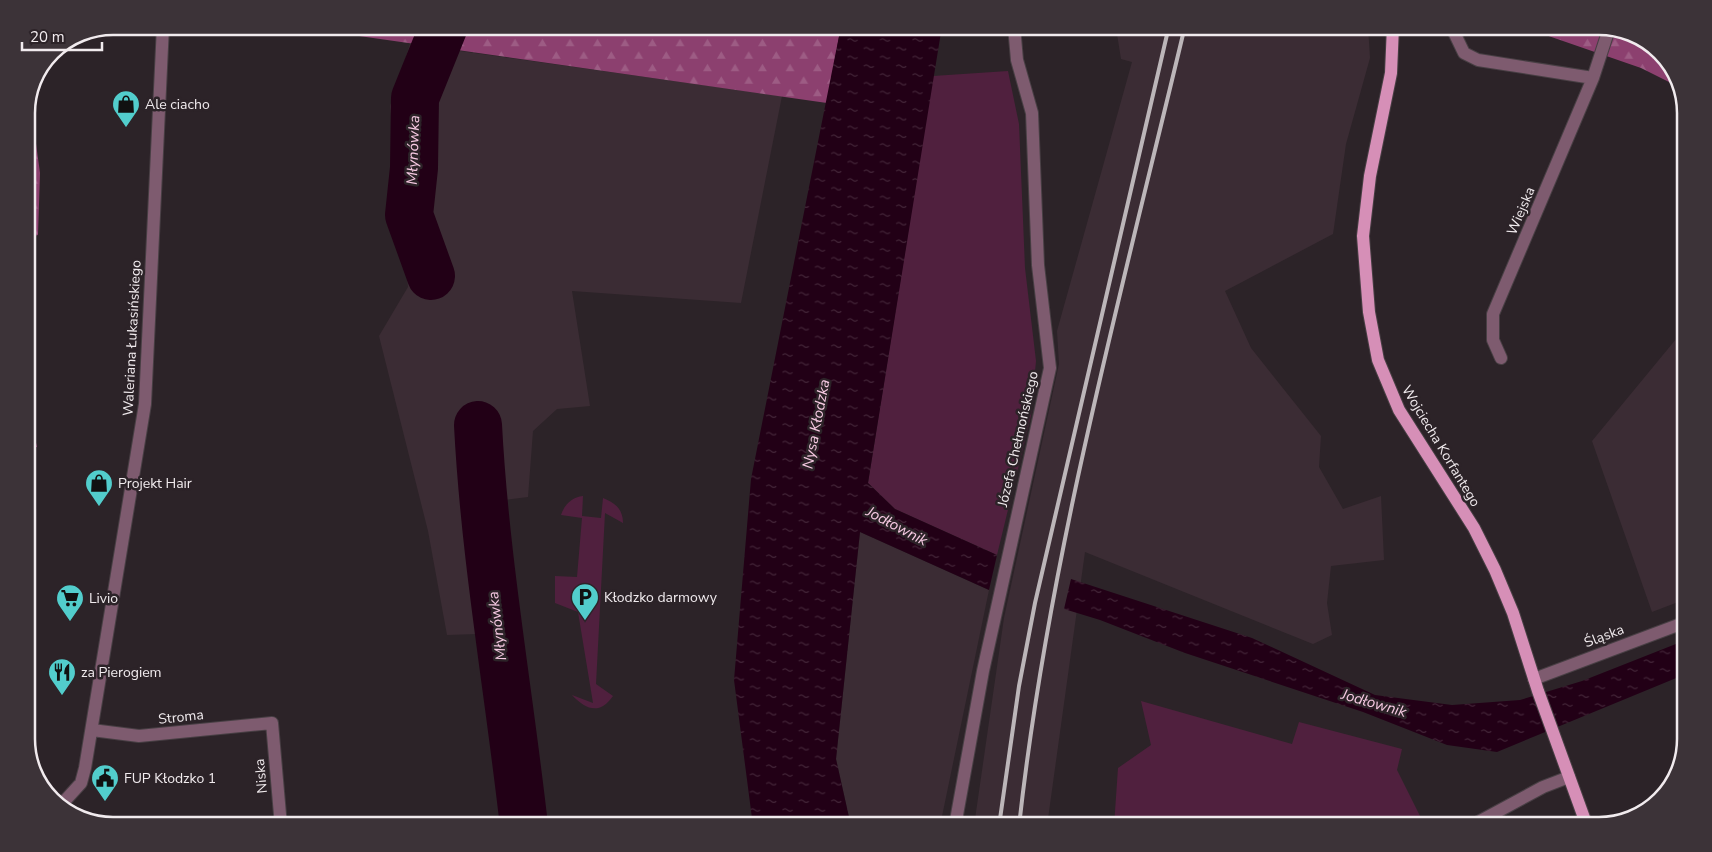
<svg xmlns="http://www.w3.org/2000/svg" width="1712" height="852" viewBox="0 0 1712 852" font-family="'Nunito Sans',sans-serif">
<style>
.built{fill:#3b2c34}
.grass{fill:#50203e}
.forest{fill:url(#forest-firs)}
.water{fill:url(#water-ripples)}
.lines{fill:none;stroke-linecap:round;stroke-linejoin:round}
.river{stroke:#220016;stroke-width:48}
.minor-casing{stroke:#483f44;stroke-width:14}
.major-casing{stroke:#483f44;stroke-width:14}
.minor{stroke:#7e5b6f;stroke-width:12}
.major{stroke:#d68fb7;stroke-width:12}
.rail{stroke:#bcb6b9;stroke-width:4}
.labels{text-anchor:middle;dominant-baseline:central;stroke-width:5;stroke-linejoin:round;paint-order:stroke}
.poi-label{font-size:14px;fill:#f1ebee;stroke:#2c2328;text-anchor:start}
.street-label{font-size:14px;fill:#f1ebee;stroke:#2c2328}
.water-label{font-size:15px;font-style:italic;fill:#f7cae3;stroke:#2c2328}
.rim{fill:none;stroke:#f1ebee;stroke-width:2.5}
</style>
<defs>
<pattern id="forest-firs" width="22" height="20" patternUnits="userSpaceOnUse" patternTransform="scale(1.25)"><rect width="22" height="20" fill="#8c406f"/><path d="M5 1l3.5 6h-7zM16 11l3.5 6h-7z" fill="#9d5c84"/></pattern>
<pattern id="water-ripples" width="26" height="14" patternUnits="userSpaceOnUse" patternTransform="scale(1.25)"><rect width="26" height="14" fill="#220016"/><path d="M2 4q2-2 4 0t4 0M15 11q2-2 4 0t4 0" fill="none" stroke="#432538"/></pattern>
</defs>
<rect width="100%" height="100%" fill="#2c2328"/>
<path class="built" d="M 1118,26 L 1368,26 L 1370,58 L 1346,144 L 1333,234 L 1225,291 L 1251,348 L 1321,436 L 1319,467 L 1343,509 L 1381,496 L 1384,560 L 1331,566 L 1327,603 L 1332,635 L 1313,644 L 1085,552 L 1047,826 L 974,826 L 1004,618 L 1059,364 L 1057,331 L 1132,62 L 1121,59 L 1117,34 Z
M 410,44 L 782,96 L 741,303 L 572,291 L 590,406 L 557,409 L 533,431 L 528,497 L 466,505 L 477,634 L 447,635 L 428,531 L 379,336 L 408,287 L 390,106 Z
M 1686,327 L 1686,599 L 1652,612 L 1592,441 Z
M 860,532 L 989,590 L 940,826 L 851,826 L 836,759 Z"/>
<path class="grass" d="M 1008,71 L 1019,124 L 1025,268 L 1036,361 L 1031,415 L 997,555 L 895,509 L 868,483 L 933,76 Z
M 583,496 L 582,516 L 601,518 L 603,498 C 616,503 623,510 623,523 L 605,513 L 596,684 L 613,696 C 600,715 586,710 572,695 L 593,703 L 578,612 L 555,603 L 555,576 L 577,577 L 582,518 L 561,515 C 564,505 572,497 583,496 Z
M 1141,701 L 1292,744 L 1299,722 L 1402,749 L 1397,770 L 1424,824 L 1421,826 L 1114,826 L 1118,768 L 1151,745 Z"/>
<path class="forest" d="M 327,26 L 841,26 L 827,103 L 324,31 Z
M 1520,26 L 1599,26 L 1637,35 L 1671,65 L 1679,87 L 1641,68 Z
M 67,41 L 62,56 L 49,58 L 52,52 Z
M 26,124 L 34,129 L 40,173 L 38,235 L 26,238 Z
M 26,418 L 32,426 L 37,447 L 26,449 Z"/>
<path class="water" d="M 841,26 L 942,26 L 868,483 L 895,509 L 997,555 L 989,590 L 860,532 L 836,759 L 851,826 L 753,826 L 734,680 L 751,479 Z
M 1071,579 L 1252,638 L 1375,695 L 1452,705 L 1520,700 L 1582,681 L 1686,640 L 1686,674 L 1497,752 L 1447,745 L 1363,712 L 1185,653 L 1100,620 L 1064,609 Z"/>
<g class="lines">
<path class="river" d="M 431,276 L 409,215 L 414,168 L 415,98 L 444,26
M 478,425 C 485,560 509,692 524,826"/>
<g class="minor-casing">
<path id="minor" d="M 1451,26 L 1464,53 L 1478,60 L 1593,78
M 1501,358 L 1493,340 L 1493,314 L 1593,78 L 1609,29
M 1534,679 L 1686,622
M 92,730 L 139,736 L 272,723 L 281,826
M 61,805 L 81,783 L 85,768 L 145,404 L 163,26
M 955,826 L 983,671 L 1050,368 L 1038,265 L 1032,113 L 1017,60 L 1014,26
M 1471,826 L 1543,787 L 1569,777"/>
</g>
<g class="major-casing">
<path id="major" d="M 1393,26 L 1391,73 L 1370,176 L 1363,236 L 1369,312 L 1378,360 L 1399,410 L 1474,528 L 1495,570 L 1513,613 L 1538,691 L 1587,826"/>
</g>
<use href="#minor" class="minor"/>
<use href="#major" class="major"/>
<path class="rail" d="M 999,826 L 1019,686 L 1035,603 L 1169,26
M 1019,826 C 1049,555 1122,291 1185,26"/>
</g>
<defs>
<g id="shop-pin" transform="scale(1.4375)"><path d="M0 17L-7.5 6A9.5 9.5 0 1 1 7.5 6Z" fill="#52cdcc" stroke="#2c2328"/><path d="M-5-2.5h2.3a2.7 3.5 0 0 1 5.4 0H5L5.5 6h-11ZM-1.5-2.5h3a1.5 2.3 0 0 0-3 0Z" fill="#111"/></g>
<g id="parking-pin" transform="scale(1.4375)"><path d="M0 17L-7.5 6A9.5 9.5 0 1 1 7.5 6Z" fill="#52cdcc" stroke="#2c2328"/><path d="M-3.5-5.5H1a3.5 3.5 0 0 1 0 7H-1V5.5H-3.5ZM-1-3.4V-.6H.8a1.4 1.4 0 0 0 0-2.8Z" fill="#111"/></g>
<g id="supermarket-pin" transform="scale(1.4375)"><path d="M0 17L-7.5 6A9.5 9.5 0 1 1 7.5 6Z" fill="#52cdcc" stroke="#2c2328"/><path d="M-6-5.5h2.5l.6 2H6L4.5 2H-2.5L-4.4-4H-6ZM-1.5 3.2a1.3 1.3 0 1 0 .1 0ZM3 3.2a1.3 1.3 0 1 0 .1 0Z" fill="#111"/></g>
<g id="restaurant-pin" transform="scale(1.4375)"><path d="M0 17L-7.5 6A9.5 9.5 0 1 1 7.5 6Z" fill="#52cdcc" stroke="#2c2328"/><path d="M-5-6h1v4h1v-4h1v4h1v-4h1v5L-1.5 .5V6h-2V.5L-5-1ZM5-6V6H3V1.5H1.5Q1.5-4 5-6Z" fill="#111"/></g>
<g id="civic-pin" transform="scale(1.4375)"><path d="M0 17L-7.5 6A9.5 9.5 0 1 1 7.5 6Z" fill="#52cdcc" stroke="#2c2328"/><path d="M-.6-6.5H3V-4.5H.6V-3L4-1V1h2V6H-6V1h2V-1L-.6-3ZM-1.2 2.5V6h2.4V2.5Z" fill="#111"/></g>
</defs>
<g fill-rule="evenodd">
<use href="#shop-pin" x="126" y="104"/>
<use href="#shop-pin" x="99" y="483"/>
<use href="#parking-pin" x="585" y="597"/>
<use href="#supermarket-pin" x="70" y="598"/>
<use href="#restaurant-pin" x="62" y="672"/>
<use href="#civic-pin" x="105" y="778"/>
</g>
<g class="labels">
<g class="poi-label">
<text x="145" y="104">Ale ciacho</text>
<text x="118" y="483">Projekt Hair</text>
<text x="604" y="597">Kłodzko darmowy</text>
<text x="89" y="598">Livio</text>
<text x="81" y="672">za Pierogiem</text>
<text x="124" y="778">FUP Kłodzko 1</text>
</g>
<g class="street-label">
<text transform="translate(1521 211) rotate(-67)">Wiejska</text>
<text transform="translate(132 338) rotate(-87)">Waleriana Łukasińskiego</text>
<text transform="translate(1018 439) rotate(-77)">Józefa Chełmońskiego</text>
<text transform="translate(1441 446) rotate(59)">Wojciecha Korfantego</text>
<text transform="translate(1604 636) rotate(-21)">Śląska</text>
<text transform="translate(181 717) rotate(-6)">Stroma</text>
<text transform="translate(261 776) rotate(-95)">Niska</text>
</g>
<g class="water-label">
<text transform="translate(413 150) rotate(-88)">Młynówka</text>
<text transform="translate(816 424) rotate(-79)">Nysa Kłodzka</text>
<text transform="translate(897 526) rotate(28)">Jodłownik</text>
<text transform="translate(497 626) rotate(-97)">Młynówka</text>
<text transform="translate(1374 703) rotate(16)">Jodłownik</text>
</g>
</g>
<path d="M0 0H1712V852H0ZM113 35H1599A78 78 0 0 1 1677 113V739A78 78 0 0 1 1599 817H113A78 78 0 0 1 35 739V113A78 78 0 0 1 113 35Z" fill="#3c3338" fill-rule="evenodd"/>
<path class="rim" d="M113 35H1599A78 78 0 0 1 1677 113V739A78 78 0 0 1 1599 817H113A78 78 0 0 1 35 739V113A78 78 0 0 1 113 35Z"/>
<path d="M22 42v8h80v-8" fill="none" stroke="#f1ebee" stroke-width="2.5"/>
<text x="30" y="42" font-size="15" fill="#f1ebee" stroke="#2c2328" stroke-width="4" paint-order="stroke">20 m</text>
</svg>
